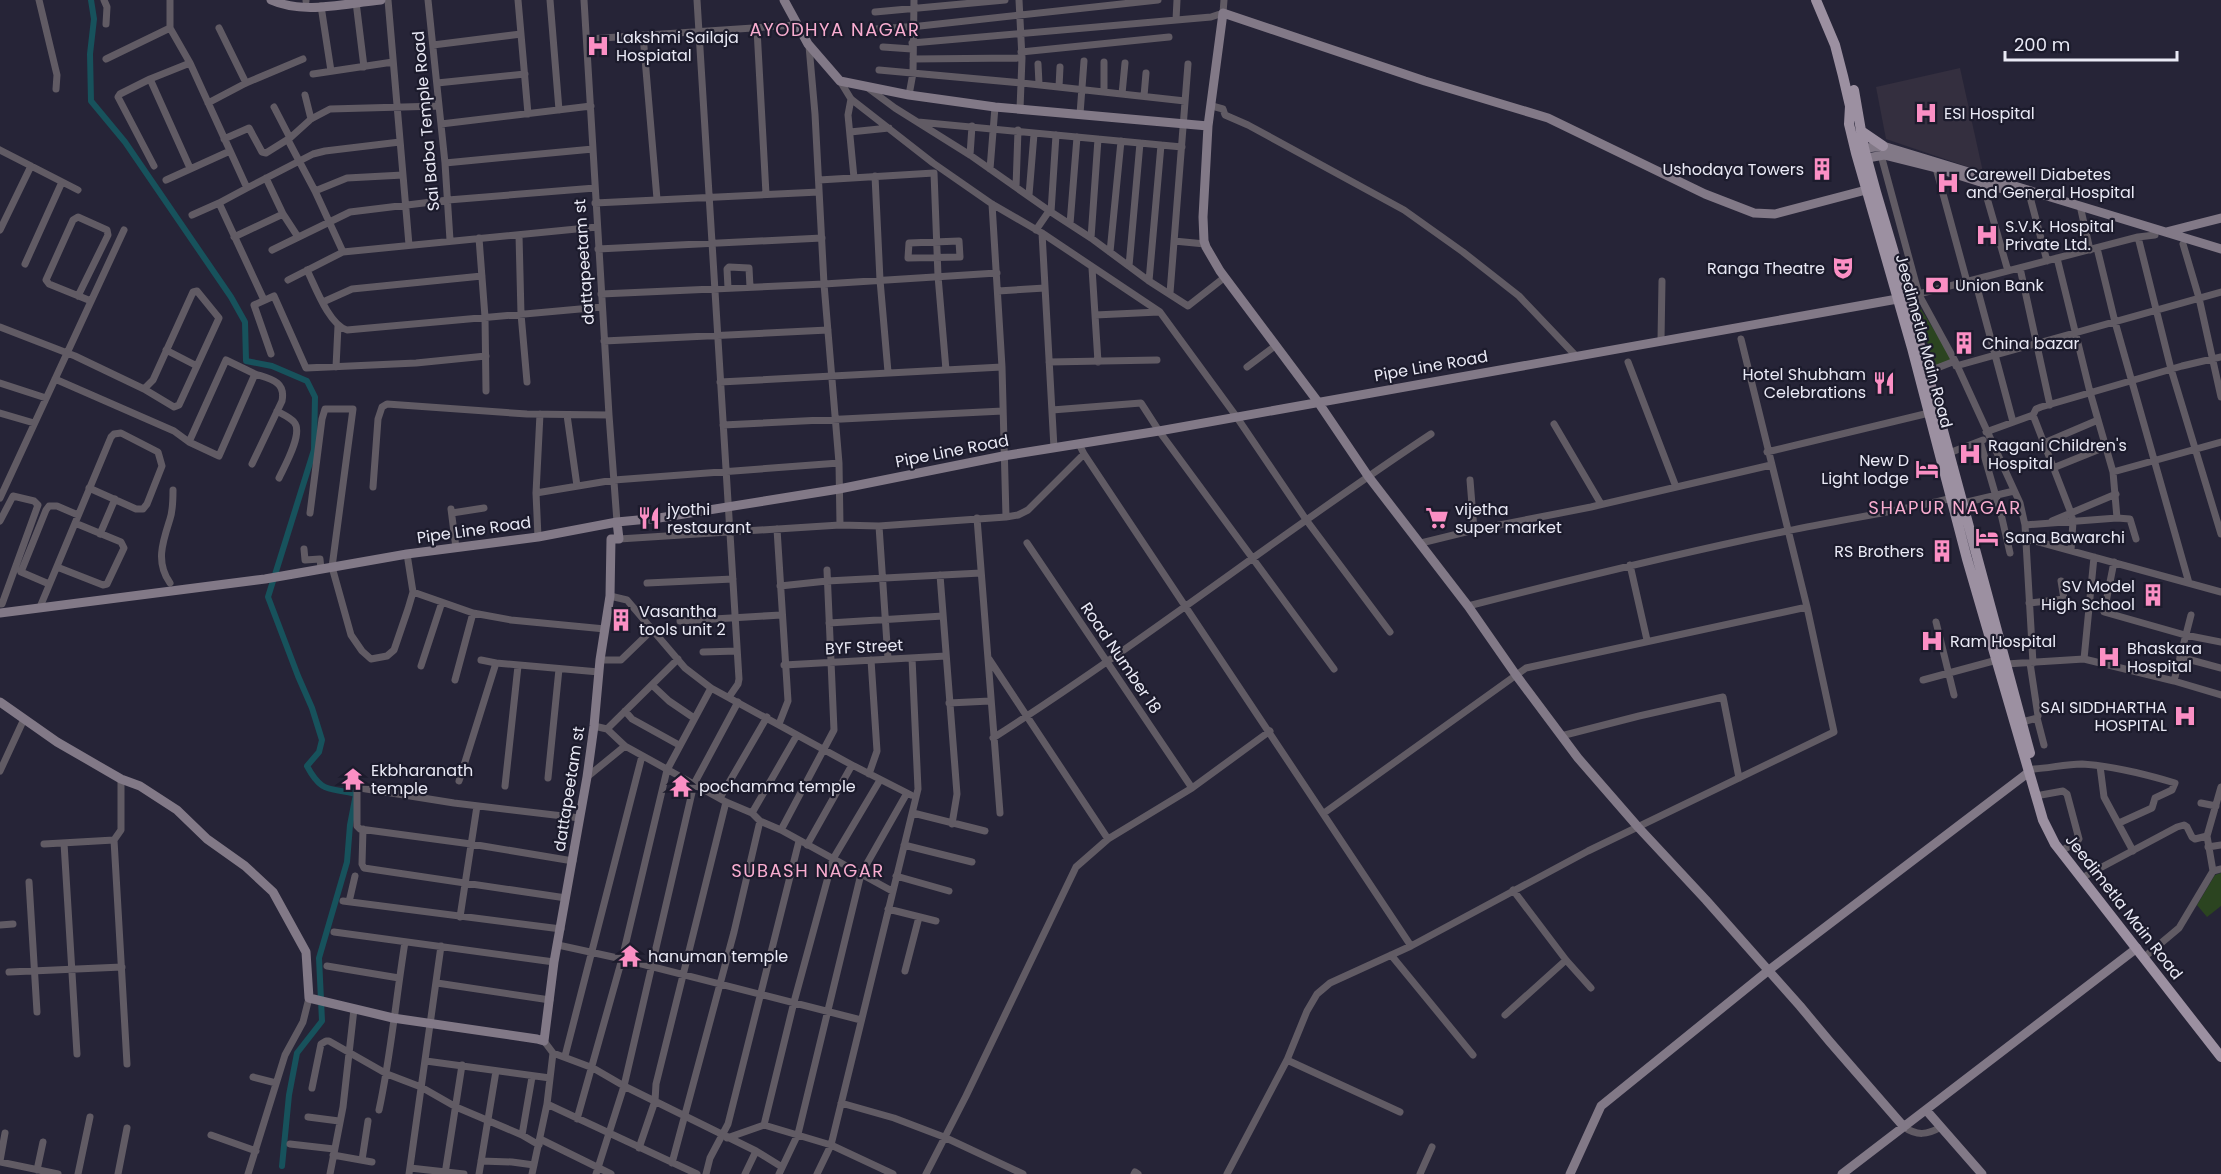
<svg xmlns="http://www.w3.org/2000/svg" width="2221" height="1174" viewBox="0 0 2221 1174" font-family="Poppins,sans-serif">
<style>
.medical{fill:#342f3f}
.green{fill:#2b4420}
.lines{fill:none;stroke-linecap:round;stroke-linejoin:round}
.canal{stroke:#17525c;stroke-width:6}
.street{stroke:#615b64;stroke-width:7}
.secondary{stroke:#827987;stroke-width:9}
.primary{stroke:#9c90a1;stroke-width:10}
.labels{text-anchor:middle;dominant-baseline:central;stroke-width:4.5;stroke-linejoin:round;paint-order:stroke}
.poi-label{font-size:16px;fill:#e9e9f5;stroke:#1c1b2c;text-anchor:start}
.street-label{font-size:16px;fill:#e9e9f5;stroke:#1c1b2c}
.neighbourhood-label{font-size:18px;letter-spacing:1.5px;fill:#f9add0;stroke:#1c1b2c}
</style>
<rect width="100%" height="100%" fill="#262437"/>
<path class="medical" d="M 1960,68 L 1983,172 L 1886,139 L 1876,87 Z"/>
<path class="green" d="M 1916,301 L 1953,360 L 1934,367 Z
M 2221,873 L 2221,906 L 2207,917 L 2197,905 L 2215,875 Z"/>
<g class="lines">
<path class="canal" d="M 91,0 L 94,19 L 90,54 L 91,101 L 125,142 L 231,297 L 245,322 L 246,361 L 272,366 L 307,381 L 315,397 L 314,450 L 268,597 L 298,676 L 312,708 L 322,740 L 319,752 L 307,766 C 322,794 329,787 356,794 L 350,825 L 347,862 L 319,958 L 322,1021 L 297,1053 L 289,1095 L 282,1166"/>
<path class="street" d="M 39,0 L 57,75 L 56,89
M 104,0 L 107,7 L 106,24
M 170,0 L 170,28
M 306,0 L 306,1
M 388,0 L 409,245
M 428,0 L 445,163 L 450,240
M 518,0 L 528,114
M 550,0 L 559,110
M 584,0 L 609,415 L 617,522
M 697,0 L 739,679 L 738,684 L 729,697
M 1019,0 L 1022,58 L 1020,109
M 356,2 L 364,67
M 321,6 L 331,71
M 875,12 L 1005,0
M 1176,20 L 1177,0
M 219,28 L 246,83
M 757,29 L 766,194
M 876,29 L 920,26 L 1158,0
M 643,35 L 657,199
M 588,39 L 796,25
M 912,43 L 1211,17 L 1223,13 L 1224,0
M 433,45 L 521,34
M 809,46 L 815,114 L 824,284 L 839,463 L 840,525
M 883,47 L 912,49
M 1021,52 L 1169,37
M 106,59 L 170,28 L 190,63 L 247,188 L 219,203 L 264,300
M 913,59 L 1022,58
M 1038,64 L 1039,84
M 879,70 L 1022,83 L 1185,101
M 313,74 L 393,62
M 150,79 L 190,63
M 840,81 L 851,99 L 933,163 L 992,204 L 1042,233 L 1160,312 L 1236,416 L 1307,521 L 1390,632
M 437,83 L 525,74
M 1059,87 L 1060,67
M 868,88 L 895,108 L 970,155 L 1051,212 L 1091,238 L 1149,281 L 1188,306 L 1225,277
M 1104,92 L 1104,62
M 1122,94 L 1125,63
M 305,95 L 311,119
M 909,95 L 913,73 L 914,0
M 1144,96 L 1146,73
M 851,99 L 848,115 L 854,178
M 208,103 L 246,83 L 303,59
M 1212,106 L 1223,109 L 1225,115 L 1248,125 L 1404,210 L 1463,252 L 1519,296 L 1576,356
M 274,107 L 290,138
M 1080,114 L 1084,61
M 918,122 L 1182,147
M 441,124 L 591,106
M 850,132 L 889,128
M 224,139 L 249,128 L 262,152 L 266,153 L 290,138 L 311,119 L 330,109 L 439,106
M 288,140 L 315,191 L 347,178 L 403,175
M 0,150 L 78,190
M 970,155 L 972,126
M 1881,155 L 1919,295 L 1955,361 L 2020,503 L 2025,525 L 2033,663
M 445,163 L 593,149
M 154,166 L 118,97 L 120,94 L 150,79 L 190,168
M 1936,168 L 1967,282
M 990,169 L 995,107
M 875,176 L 880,280 L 888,372
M 266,178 L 283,214
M 166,180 L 230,151
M 819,180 L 934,173 L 938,276 L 946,370
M 1983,184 L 2008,271
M 1016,187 L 1018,130
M 247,188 L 313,154 L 325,151 L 400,142
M 315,191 L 343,252
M 1029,195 L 1034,134
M 2030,197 L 2047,261
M 595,203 L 819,192
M 992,204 L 1002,367 L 1006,517
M 2081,210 L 2090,250
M 1051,212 L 1056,135
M 192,215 L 219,203
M 1070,224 L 1077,137
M 0,230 L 31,166
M 1036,230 L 1049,211
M 1042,233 L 1054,448
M 519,235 L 521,314 L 527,382
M 234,237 L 283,214 L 298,237
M 2138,237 L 2171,369 L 2221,534
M 479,238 L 485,317 L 486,391
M 1091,238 L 1098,139
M 959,241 L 960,257 L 908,258 L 909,243 Z
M 1174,241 L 1205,244
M 2183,244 L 2199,298 L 2221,397
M 2097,248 L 2115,322 L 2189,583
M 598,249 L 822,238
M 272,250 L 350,212 L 448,200 L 595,188
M 1110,252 L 1121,141
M 2057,258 L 2090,392 L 2113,472 L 2117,518
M 25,264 L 62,182
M 1129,266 L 1140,143
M 1092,268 L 1098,362
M 2020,268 L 2050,405
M 307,270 C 315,286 329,325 347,330 L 602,307
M 288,280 L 343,252 L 597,227
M 1975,280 L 2013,422
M 1149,281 L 1161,145
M 728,288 L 727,269 L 729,267 L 749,268 L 750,287
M 998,291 L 1045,288
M 1170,293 L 1188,64
M 601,294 L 824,284 L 997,273
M 78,296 L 108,235 L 107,230 L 78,217 L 73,220 L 46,280 L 49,284 L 91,301
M 1907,297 L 2138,237 L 2155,235
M 323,302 L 352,289 L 482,276
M 1095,315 L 1159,312
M 0,327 L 75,356 L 144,389 L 153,380 L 193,292 L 197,291 L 219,318 L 179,405 L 174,407 L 144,389
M 1661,340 L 1662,281
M 604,341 L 828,330
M 166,350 L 197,366
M 271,354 L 254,305 L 274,296 L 306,368 L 416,363 L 486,356
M 1049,362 L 1157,360
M 1628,362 L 1676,487
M 1956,366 L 2221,292
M 336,367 L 338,326
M 1247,367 L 1275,346
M 1927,372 L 1955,361
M 55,379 L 174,431 L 189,442 L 226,360 L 255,374 L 219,456 L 189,442
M 720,382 L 1002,367
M 0,383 L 46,398
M 1052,410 L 1141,403 L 1159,431 L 1334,669
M 277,411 C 282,414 290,417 294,422 C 304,433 284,467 279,478
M 0,413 L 34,423
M 567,415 L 577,486
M 2033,415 L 2071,513 L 2073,522 L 2071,550
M 1554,424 L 1601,504
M 723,425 L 1003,411
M 1986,432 L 2033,415 L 2036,409 L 2041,407 L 2182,366 L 2221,357
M 1980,441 L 2001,514 L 2010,553
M 2044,443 L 2098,420
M 1079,444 L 1084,454 L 1411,946
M 1767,452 L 1929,413
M 1949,453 L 1983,440
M 252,464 L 282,401 C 286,381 270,379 255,374
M 2053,468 L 2105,447
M 2113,472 L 2221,442
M 1470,480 L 1474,530
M 373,487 L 378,419 L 382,407 L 387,404 L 527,414 L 609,415
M 536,493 L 614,480 L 839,463
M 0,498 L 124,230
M 1963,503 L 2014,491
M 451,509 L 456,548
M 310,513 L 322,419 L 325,409 L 353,409 L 332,567 L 351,635 L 362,651 L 371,659 L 387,656 L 394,650 L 408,609 L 413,592 L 407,554
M 452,513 L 484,508
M 977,518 L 1000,813
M 0,521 L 13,496 L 34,501 L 38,505 L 2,604 L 0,604
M 2052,521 L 2116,494
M 2025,525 L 2117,518 L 2130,519 L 2136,539
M 879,526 L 888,659
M 777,529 L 788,701 L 779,724
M 100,534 L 115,499
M 538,537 L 536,493 L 540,414
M 2024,538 L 2221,592
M 619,539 L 840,525 L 879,526 L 1006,517 L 1018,515 L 1028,510 L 1084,454
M 1027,543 L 1192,788
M 1421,543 L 1474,530 L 1591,507 L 1771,465
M 304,549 L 305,560 L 320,559 L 321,569
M 2114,562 L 2104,612 L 2185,635 L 2221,642
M 1630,565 L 1647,640
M 57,567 L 103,585 L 107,584 L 124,548 L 121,542 L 75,523
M 940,575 L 957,794 L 952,824
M 170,583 C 155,562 163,541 170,519 C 173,510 173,499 173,490
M 647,583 L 733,579
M 49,584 L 21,572 L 46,510 L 49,506 L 57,506 L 78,515
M 780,586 L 827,581 L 981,573
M 413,592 L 473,613 L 511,620 L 605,629
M 610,596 L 627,600 L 685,668 L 711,688 L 852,765 L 911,795
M 2029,603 L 2064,599 L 2061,581
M 1468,606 C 1574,579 1680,553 1787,531 C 1842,519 1898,512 1952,498
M 40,607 L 111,437 L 114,434 L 121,433 L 158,452 L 162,466 L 147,504 L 143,509 L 136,509 L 89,488
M 680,621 L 781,615
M 1936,622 L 1954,695
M 829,623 L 943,616
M 703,652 L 737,651
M 2180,657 L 2221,668
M 989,659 L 1108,839
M 2084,659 L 2094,557
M 481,660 L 496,663
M 600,660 L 621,660 L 653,629
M 2006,664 L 2084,659 L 2174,681 L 2221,695
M 784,665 L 946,656
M 421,666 L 442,602
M 455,680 L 473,613
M 1923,680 L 1997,660
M 2174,681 L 2191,615
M 652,685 L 669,701 L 694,718
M 949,703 L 990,701
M 625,711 L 632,719 L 679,745
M 2037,718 L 2044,745
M 2022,722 L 2037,718 L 2038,716 L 2030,663
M 594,726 L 607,729 L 625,746 L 726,802 L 752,813 L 760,821 L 781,830 L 892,891
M 607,729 L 678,659
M 1561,736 L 1639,716 L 1723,697 L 1739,778
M 993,738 C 1143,642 1283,532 1431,434
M 2100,766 L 2104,797 L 2133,851
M 2034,769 C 2050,768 2066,764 2082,764 C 2113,766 2145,774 2175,783 L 2172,790 L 2155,798 L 2152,808 L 2119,823
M 0,771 L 24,719
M 869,774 L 877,751 L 871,660
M 587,777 L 625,746
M 548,778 L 559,669
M 121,779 L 121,830 L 114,840 L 127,1064
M 459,781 L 496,663 L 599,672
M 505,786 L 518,666
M 2041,795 L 2063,791 L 2067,794 L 2079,839 L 2076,843 L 2066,848
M 720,798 L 767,717
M 2201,803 L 2216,806
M 752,813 L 797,735
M 913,813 L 985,831
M 1324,813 L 1526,668 L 1807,607
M 363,829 L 362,864 L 364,868 L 566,898
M 781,830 L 834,730 L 827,570
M 64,843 L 77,1054
M 44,844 L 114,840
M 807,845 L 852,765
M 904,845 L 972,862
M 2208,847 L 2221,845
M 573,861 L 471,844 L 360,829 L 357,826 L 357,789 L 360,788 L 454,803 L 580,818
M 2213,871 L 2207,836 L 2221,787
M 2087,875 L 2177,827 L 2184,825 L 2187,827 L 2192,837 L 2195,839 L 2207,836
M 896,876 L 949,891
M 29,882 L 37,1012
M 1513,890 L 1566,960 L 1591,988
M 343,901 L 561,929
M 349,902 L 355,876
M 888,909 L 936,921
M 460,917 L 477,806
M 0,925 L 13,924
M 334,932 L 554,962
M 558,945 L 622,959 L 861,1020
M 2148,954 L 2179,928 L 2213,871 L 2221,869
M 1391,955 L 1473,1055
M 327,966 L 399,978
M 905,971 L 919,917
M 9,972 L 122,967
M 437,983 L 550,1000
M 1505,1015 L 1566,960
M 553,1053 L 593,1068 L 624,1086 L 756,1151 L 745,1174
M 565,1056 L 642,756
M 1287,1060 L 1400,1112
M 426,1061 L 550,1078
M 253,1077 L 276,1083
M 312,1088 L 321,1044 L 326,1041 L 329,1041 L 387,1074 L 421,1087 L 456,1107 L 522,1135 L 539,1145
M 841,1103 L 894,1118 L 944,1137 L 1023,1174
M 547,1104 L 697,1174
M 379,1110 C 391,1055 396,998 405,942
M 308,1117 L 339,1121
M 577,1119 L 622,959 L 667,770 L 711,688
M 764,1125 L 794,1002 L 833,859 L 880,780
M 1904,1127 C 1917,1136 1927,1135 1941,1127
M 211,1135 L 256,1151
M 522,1135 L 532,1077
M 727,1138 L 764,1125 L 831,1145 L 893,1174
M 540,1139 L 611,1174
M 290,1144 L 334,1149
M 639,1148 L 655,1101 L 656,1084 L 726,802
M 756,1151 L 782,1167
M 333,1155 L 372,1162
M 362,1160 L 368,1121
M 0,1161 L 5,1133
M 481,1161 L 512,1162 L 534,1165
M 0,1162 L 58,1174
M 672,1163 L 734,932 L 760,821
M 410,1168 L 464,1174
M 37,1170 L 43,1142
M 78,1174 L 90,1117
M 118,1174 L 127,1128
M 248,1174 L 285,1055 L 303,1022 L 309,998
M 330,1174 L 343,1107 L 354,1009
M 409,1174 L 441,946
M 445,1174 L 462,1065
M 479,1174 L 496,1071
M 532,1174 L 547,1104 L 553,1053 L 544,1041
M 596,1174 L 624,1086 L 694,784 L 738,702
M 706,1174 L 710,1158 L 728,1124 L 799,841
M 779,1174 L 798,1134 L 861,874 L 907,793
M 817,1174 L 831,1145 L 918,789 L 912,658
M 926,1174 L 966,1096 L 1076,867 L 1108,839 L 1192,788 L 1270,731
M 1134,1174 L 1135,1172 L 1138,1174
M 1227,1174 L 1287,1060 L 1307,1011 L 1317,994 L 1330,983 L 1411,946 L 1588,851 L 1834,732 L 1807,607 L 1741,339
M 1420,1174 L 1432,1147"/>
<path class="secondary" d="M 271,0 C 304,15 346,3 381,0
M 784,0 L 808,44 L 840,81 L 909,95 L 995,107 L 1208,126 L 1223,13 L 1425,81 L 1548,118 L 1705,194 L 1754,213 L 1775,214 L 1866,190
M 1208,126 L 1203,217 L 1204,241 L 1206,247 L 1220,271 L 1318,402 L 1368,476 L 1468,606 L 1516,675 L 1578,758 L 1638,827 L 1706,900 L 1800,1006 L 1830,1042 L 1904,1127
M 1859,149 L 1883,146 L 2221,249
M 1862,159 L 1884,155 L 1936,168 L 2009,191
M 2166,232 L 2221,218
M 0,613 L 265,579 L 407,554 L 538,537 L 617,522 L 659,518 L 839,489 L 1003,456 L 1159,431 L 1903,298
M 0,702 L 57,742 L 121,779 L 140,786 L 177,810 L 207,839 L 245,866 L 273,892 L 306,952 L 309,998 L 393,1018 L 537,1039 L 544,1041 L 554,962 L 587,777 L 594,726 L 600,660 L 610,596 L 611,539 L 619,539 L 617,522
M 1926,1110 L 1982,1174
M 1570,1174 L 1601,1106 L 1769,970 L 2029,772
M 1842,1174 L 2137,948"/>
<path class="primary" d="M 1816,0 L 1835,45 L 1843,76 L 1850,106 L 1849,124 L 1856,153 L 1912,348 L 1967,559 L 2043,820 L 2055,844 L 2221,1057
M 1854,90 L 1864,148 L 1876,192 L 1907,297 L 2030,753
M 1861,131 L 1883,146"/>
</g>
<defs>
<g id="hospital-bare" transform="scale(1.8)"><path d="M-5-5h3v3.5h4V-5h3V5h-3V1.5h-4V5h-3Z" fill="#fb8fc4" stroke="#1c1b2c" stroke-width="2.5" paint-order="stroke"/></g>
<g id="building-bare" transform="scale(1.8)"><path d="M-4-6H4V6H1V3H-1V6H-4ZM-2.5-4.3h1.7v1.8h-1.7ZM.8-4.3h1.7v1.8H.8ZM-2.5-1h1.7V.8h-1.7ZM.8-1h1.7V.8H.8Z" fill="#fb8fc4" stroke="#1c1b2c" stroke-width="2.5" paint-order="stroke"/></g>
<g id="theatre-bare" transform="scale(1.8)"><path d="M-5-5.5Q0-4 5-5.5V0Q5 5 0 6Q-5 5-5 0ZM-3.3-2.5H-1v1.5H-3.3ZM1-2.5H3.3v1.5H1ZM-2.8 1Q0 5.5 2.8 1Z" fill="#fb8fc4" stroke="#1c1b2c" stroke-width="2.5" paint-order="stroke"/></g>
<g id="bank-bare" transform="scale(1.8)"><path d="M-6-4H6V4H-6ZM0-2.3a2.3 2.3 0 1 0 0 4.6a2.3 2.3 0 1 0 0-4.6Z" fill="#fb8fc4" stroke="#1c1b2c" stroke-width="2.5" paint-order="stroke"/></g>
<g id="restaurant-bare" transform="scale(1.8)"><path d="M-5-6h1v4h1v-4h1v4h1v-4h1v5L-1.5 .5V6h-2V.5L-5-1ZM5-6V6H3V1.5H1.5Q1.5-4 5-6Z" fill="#fb8fc4" stroke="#1c1b2c" stroke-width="2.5" paint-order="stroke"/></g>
<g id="hotel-bare" transform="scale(1.8)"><path d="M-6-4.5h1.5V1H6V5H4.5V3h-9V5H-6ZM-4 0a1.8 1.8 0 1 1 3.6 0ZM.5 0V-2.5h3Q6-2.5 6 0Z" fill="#fb8fc4" stroke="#1c1b2c" stroke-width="2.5" paint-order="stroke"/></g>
<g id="supermarket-bare" transform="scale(1.8)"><path d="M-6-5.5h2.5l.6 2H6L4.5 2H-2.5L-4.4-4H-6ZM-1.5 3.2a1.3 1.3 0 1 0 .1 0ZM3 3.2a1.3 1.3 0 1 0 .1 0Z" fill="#fb8fc4" stroke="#1c1b2c" stroke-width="2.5" paint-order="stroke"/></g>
<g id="temple-bare" transform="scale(1.8)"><path d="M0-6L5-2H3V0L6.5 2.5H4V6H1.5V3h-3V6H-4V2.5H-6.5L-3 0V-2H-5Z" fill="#fb8fc4" stroke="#1c1b2c" stroke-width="2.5" paint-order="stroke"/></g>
</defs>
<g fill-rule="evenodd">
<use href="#hospital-bare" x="598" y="46"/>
<use href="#hospital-bare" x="1926" y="113"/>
<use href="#building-bare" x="1822" y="169"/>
<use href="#hospital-bare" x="1948" y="183"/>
<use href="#hospital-bare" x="1987" y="235"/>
<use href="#theatre-bare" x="1843" y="268"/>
<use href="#bank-bare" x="1937" y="285"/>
<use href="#building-bare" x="1964" y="343"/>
<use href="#restaurant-bare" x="1884" y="383"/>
<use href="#hospital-bare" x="1970" y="454"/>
<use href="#hotel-bare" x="1927" y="469"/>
<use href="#restaurant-bare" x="649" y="518"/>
<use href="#supermarket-bare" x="1437" y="518"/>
<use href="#hotel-bare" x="1987" y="537"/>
<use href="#building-bare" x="1942" y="551"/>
<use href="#building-bare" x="2153" y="595"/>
<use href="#building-bare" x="621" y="620"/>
<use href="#hospital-bare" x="1932" y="641"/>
<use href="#hospital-bare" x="2109" y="657"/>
<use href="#hospital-bare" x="2185" y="716"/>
<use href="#temple-bare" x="353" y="779"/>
<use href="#temple-bare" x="681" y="786"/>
<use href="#temple-bare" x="630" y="956"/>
</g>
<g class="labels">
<g class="poi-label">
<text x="616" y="37">Lakshmi Sailaja<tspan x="616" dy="18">Hospiatal</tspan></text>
<text x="1944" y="113">ESI Hospital</text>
<text x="1804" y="169" text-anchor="end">Ushodaya Towers</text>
<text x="1966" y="174">Carewell Diabetes<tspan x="1966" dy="18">and General Hospital</tspan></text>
<text x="2005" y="226">S.V.K. Hospital<tspan x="2005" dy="18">Private Ltd.</tspan></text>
<text x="1825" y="268" text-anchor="end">Ranga Theatre</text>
<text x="1955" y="285">Union Bank</text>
<text x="1982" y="343">China bazar</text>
<text x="1866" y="374" text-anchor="end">Hotel Shubham<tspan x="1866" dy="18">Celebrations</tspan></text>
<text x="1988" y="445">Ragani Children's<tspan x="1988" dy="18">Hospital</tspan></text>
<text x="1909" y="460" text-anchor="end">New D<tspan x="1909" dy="18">Light lodge</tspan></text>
<text x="667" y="509">jyothi<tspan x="667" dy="18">restaurant</tspan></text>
<text x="1455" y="509">vijetha<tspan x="1455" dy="18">super market</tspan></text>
<text x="2005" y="537">Sana Bawarchi</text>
<text x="1924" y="551" text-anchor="end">RS Brothers</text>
<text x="2135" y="586" text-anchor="end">SV Model<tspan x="2135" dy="18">High School</tspan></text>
<text x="639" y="611">Vasantha<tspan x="639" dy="18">tools unit 2</tspan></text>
<text x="1950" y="641">Ram Hospital</text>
<text x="2127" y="648">Bhaskara<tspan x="2127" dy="18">Hospital</tspan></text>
<text x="2167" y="707" text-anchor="end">SAI SIDDHARTHA<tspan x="2167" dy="18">HOSPITAL</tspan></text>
<text x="371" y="770">Ekbharanath<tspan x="371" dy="18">temple</tspan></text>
<text x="699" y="786">pochamma temple</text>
<text x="648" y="956">hanuman temple</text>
</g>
<g class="street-label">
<text transform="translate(426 121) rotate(-95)">Sai Baba Temple Road</text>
<text transform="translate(584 262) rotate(-94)">dattapeetam st</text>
<text transform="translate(1924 341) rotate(75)">Jeedimetla Main Road</text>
<text transform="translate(1431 366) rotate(-10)">Pipe Line Road</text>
<text transform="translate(952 451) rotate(-11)">Pipe Line Road</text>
<text transform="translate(474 530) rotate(-8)">Pipe Line Road</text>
<text transform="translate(864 647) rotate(-3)">BYF Street</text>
<text transform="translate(1121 658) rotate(56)">Road Number 18</text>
<text transform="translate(569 789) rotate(-81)">dattapeetam st</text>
<text transform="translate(2124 907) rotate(52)">Jeedimetla Main Road</text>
</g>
<g class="neighbourhood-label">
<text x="835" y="29">AYODHYA NAGAR</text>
<text x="1945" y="507">SHAPUR NAGAR</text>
<text x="808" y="870">SUBASH NAGAR</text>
</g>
</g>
<path d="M2005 51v9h172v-9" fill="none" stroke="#e9e9f5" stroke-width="3"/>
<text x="2014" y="51" font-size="18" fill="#e9e9f5" stroke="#1c1b2c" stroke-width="4.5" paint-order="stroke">200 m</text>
</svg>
